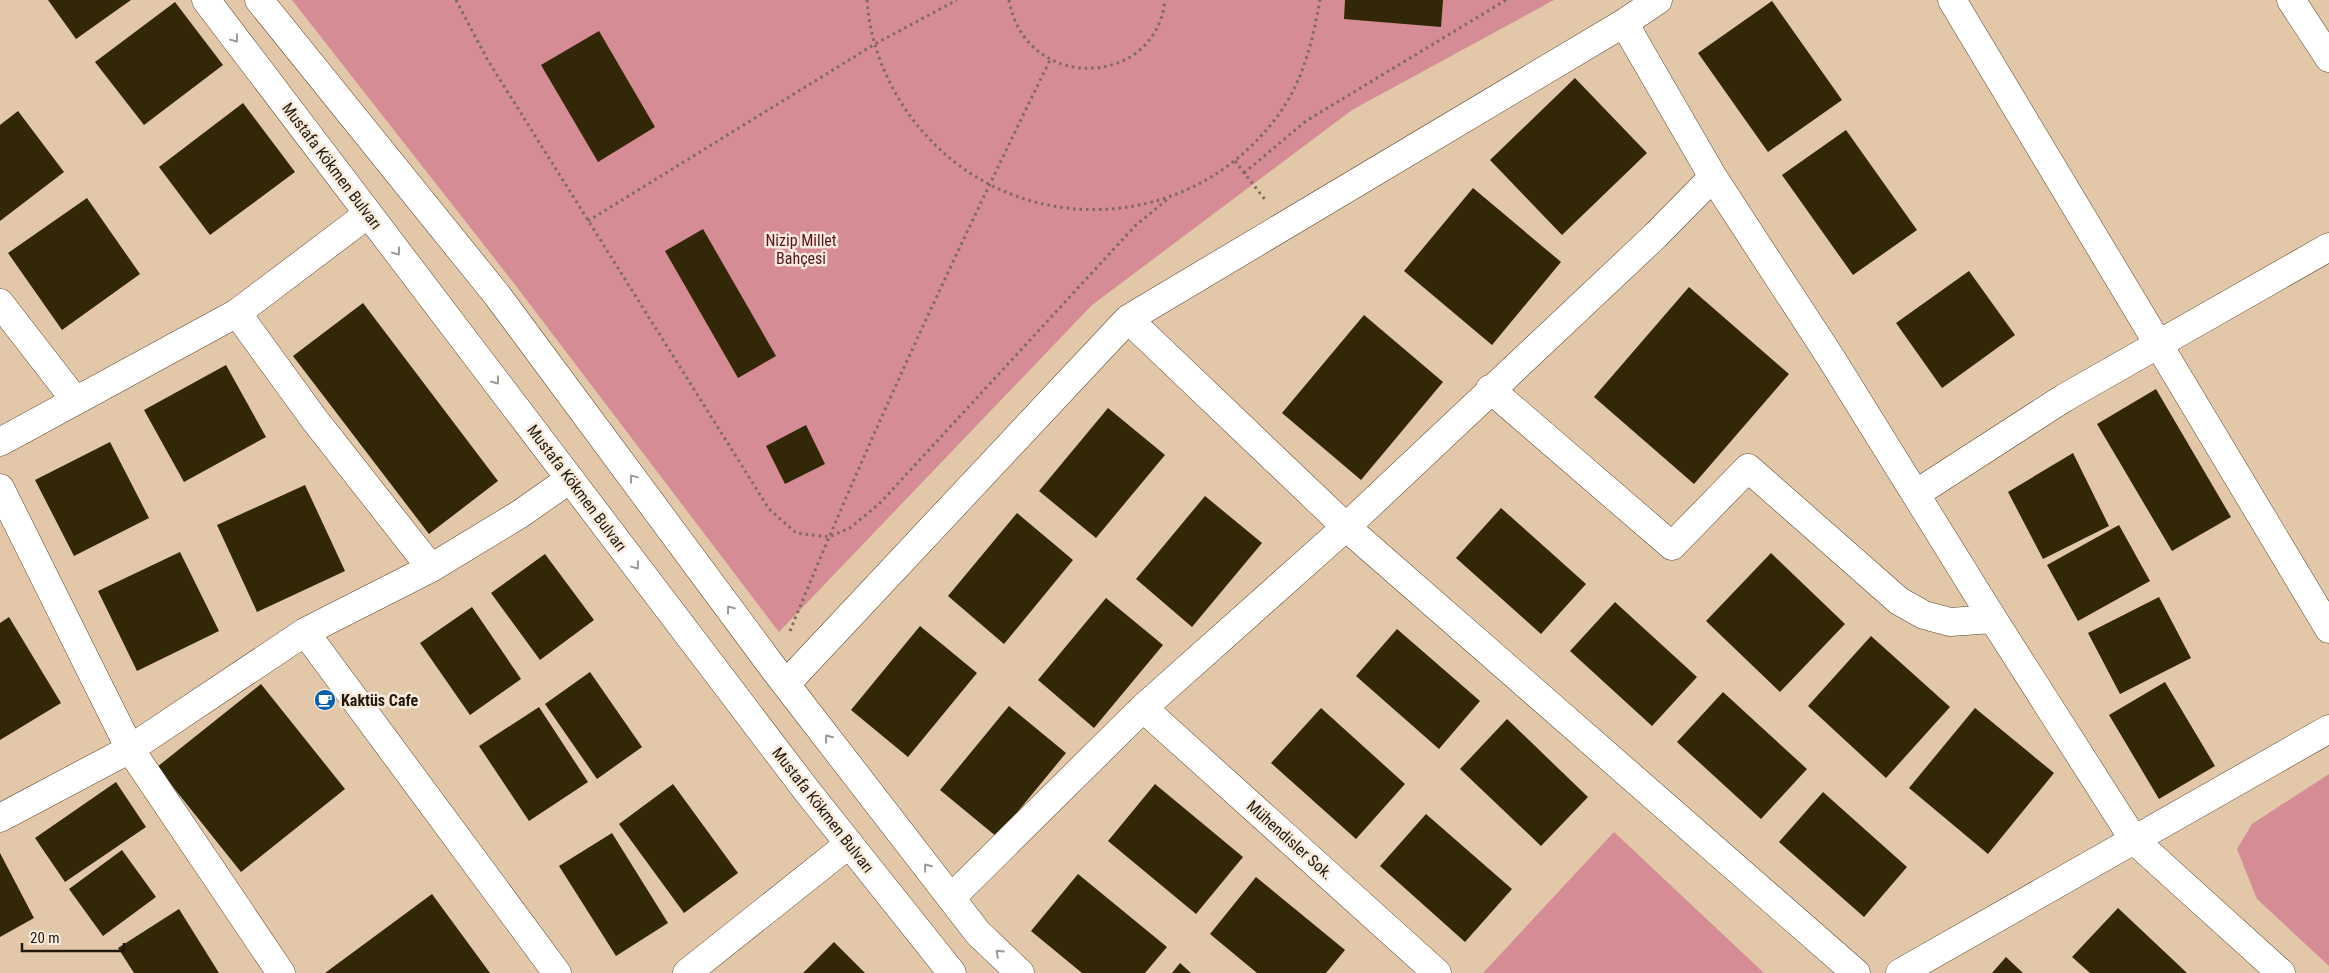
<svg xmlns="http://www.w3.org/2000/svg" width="2329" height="973" viewBox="0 0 2329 973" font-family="'Roboto Condensed',sans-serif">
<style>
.green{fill:#d58c94}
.building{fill:#322706}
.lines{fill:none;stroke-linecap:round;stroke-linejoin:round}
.minor-casing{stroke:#5c462b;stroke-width:29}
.secondary-casing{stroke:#5c462b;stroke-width:29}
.path{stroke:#7d6c57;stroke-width:3;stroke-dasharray:2.5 4;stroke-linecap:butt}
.minor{stroke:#fff;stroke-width:28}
.secondary{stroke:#fff;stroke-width:28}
.oneway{stroke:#9c9892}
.labels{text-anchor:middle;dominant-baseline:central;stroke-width:5;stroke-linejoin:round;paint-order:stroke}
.street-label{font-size:16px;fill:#22190d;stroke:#f9ebdc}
.park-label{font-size:16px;fill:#581122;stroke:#f9ebdc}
.poi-label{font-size:16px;font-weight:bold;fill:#22190d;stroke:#f9ebdc;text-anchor:start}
</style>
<rect width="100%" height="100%" fill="#e2c8a9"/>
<path class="green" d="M 292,0 L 1554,0 L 1352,110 L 1092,305 L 779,632 L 513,282 Z
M 2329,774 L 2329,966 L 2257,899 L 2237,849 L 2252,824 Z
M 1614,832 L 1764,973 L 1483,973 Z"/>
<path class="building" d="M 48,0 L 131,0 L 76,39 Z
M 1345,0 L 1443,0 L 1441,27 L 1344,19 Z
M 1772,1 L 1842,100 L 1768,152 L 1698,53 Z
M 175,2 L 223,65 L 144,125 L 95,62 Z
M 599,31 L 655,127 L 598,162 L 541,65 Z
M 1575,78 L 1647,153 L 1562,235 L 1490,160 Z
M 243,103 L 295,172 L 210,235 L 159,167 Z
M 18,111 L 64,172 L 0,221 L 0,125 Z
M 1846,130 L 1917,230 L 1853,275 L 1782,175 Z
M 1473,188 L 1561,262 L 1492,345 L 1404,271 Z
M 87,198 L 140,274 L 62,330 L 8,253 Z
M 703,229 L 776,356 L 738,378 L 665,251 Z
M 1969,271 L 2015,335 L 1942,388 L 1896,323 Z
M 1689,287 L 1789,374 L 1694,484 L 1594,397 Z
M 363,303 L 498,481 L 429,534 L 293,356 Z
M 1364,315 L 1443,382 L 1361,480 L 1282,413 Z
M 226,365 L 266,437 L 184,482 L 144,410 Z
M 2156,389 L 2231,517 L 2172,551 L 2097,424 Z
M 1108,408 L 1165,455 L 1096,538 L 1039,491 Z
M 806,425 L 825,464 L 785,484 L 766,446 Z
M 110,442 L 149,518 L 74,556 L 35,480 Z
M 2073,453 L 2109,526 L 2043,559 L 2008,492 Z
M 305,485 L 345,571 L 257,612 L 217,525 Z
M 1205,496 L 1262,543 L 1192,627 L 1136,579 Z
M 1501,508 L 1586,584 L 1541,634 L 1456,558 Z
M 1017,513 L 1073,560 L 1004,644 L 948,596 Z
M 2119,525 L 2150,581 L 2078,621 L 2047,565 Z
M 180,552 L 219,631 L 137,671 L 98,591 Z
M 1771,553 L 1845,624 L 1780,692 L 1706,621 Z
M 545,554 L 594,620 L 540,660 L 491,593 Z
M 2159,597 L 2191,658 L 2120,694 L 2088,633 Z
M 1106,598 L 1163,645 L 1094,728 L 1038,680 Z
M 1615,602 L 1697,677 L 1652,726 L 1570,651 Z
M 472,607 L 521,679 L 470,715 L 420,643 Z
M 9,617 L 61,703 L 0,740 L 0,623 Z
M 920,626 L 977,673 L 908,757 L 851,710 Z
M 1397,629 L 1480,701 L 1439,749 L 1356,676 Z
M 1871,636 L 1950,707 L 1886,778 L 1808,706 Z
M 590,672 L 642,747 L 597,779 L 545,704 Z
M 2165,682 L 2215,766 L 2159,799 L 2109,715 Z
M 261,684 L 345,789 L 241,872 L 157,767 Z
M 1723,692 L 1807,769 L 1761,819 L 1677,742 Z
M 1009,706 L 1066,753 L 997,837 L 940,790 Z
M 539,707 L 588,782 L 529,821 L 479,746 Z
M 1321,708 L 1405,784 L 1356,839 L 1271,763 Z
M 1975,708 L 2054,773 L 1988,854 L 1909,788 Z
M 1507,719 L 1588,797 L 1541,846 L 1460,769 Z
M 116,782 L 146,827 L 65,882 L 35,838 Z
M 673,784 L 738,873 L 684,913 L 619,824 Z
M 1155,784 L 1243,857 L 1196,914 L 1108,841 Z
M 1823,792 L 1907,867 L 1864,917 L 1779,842 Z
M 1426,814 L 1512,889 L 1465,942 L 1380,866 Z
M 612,833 L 668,923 L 616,956 L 559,866 Z
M 122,850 L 156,897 L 103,936 L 69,889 Z
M 0,853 L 34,918 L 0,937 Z
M 1078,874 L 1167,947 L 1145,973 L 1082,973 L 1031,931 Z
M 1256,877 L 1345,950 L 1326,973 L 1257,973 L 1210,934 Z
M 432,894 L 490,973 L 325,973 Z
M 2118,908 L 2187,973 L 2090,973 L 2072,957 Z
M 179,909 L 219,973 L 134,973 L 118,948 Z
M 834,942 L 865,973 L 803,973 Z
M 2006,957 L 2023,973 L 1992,973 Z
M 1180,963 L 1191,973 L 1172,973 Z"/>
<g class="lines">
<g class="minor-casing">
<path id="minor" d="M 1952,0 L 2329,629
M 2291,0 L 2329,58
M 1624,23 L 1713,177 L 1831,358 L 1993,619 L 2134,840 L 2281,973
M 0,303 L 75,400
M 237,313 L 314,419 L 431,568
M 1128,319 L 1624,23 L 1658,0
M 1490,389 L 1672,546 L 1748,468 L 1899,601 L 1924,615 L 1950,622 L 1993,619
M 0,442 L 237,313 L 368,214
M 0,488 L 130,749 L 281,973
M 1917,493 L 2064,398 L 2329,247
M 305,632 L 557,973
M 786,684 L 1128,319 L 1346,527 L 1856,973
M 1143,708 L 1437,973
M 0,818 L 130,749 L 305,632 L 431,568 L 520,514 L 570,479
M 951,898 L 1143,708 L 1346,527 L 1655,236 L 1713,177
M 687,973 L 849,844
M 1900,973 L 2329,729"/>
</g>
<g class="secondary-casing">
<path id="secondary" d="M 206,0 L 807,791 L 952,973
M 259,0 L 497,295 L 774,669 L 978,933 L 1020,973"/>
</g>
<path class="path" d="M 456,0 L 487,59 L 769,509 L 796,533 L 829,537 L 850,528 L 880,503 L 1135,226 L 1169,198
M 867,0 C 870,44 887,86 914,121 C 1005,239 1181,239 1273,122 C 1302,86 1312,44 1320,0
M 1009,0 C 1025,93 1156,89 1165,0
M 1235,161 L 1266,201
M 1244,173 L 1306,121 L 1506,0
M 588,221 L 875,44 L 957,0
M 790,631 C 869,437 958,248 1050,60"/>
<use href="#minor" class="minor"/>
<use href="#secondary" class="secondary"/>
</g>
<defs><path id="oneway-chevron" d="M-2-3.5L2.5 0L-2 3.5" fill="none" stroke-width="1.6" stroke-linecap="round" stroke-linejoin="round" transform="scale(1.25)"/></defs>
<g class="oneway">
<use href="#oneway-chevron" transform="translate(235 39) rotate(53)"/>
<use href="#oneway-chevron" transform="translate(397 252) rotate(53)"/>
<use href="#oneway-chevron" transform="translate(496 381) rotate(53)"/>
<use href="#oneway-chevron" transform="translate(633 478) rotate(-127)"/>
<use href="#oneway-chevron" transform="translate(636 566) rotate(53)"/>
<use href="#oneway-chevron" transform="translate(730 609) rotate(-127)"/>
<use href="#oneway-chevron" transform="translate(828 738) rotate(-128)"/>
<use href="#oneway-chevron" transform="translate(927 867) rotate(-128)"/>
<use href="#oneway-chevron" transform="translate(999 953) rotate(-137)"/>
</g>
<defs>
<g id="cafe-disc" transform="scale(1.125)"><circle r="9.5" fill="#0060ad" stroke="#f9ebdc"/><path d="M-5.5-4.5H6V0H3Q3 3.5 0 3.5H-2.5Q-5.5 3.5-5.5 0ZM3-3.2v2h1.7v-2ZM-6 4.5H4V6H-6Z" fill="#fff"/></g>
</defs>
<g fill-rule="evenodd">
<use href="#cafe-disc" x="325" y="700"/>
</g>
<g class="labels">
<g class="street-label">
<text transform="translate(332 166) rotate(53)">Mustafa Kökmen Bulvarı</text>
<text transform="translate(577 488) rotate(53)">Mustafa Kökmen Bulvarı</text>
<text transform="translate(823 810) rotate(52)">Mustafa Kökmen Bulvarı</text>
<text transform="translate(1290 840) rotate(42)">Mühendisler Sok.</text>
</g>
<g class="park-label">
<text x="801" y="240">Nizip Millet<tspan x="801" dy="18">Bahçesi</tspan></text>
</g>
<g class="poi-label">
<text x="341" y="700">Kaktüs Cafe</text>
</g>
</g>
<path d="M22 943v8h102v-8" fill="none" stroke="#22190d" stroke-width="2.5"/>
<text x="30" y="943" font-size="15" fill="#22190d" stroke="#f9ebdc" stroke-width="4" paint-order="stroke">20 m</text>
</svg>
